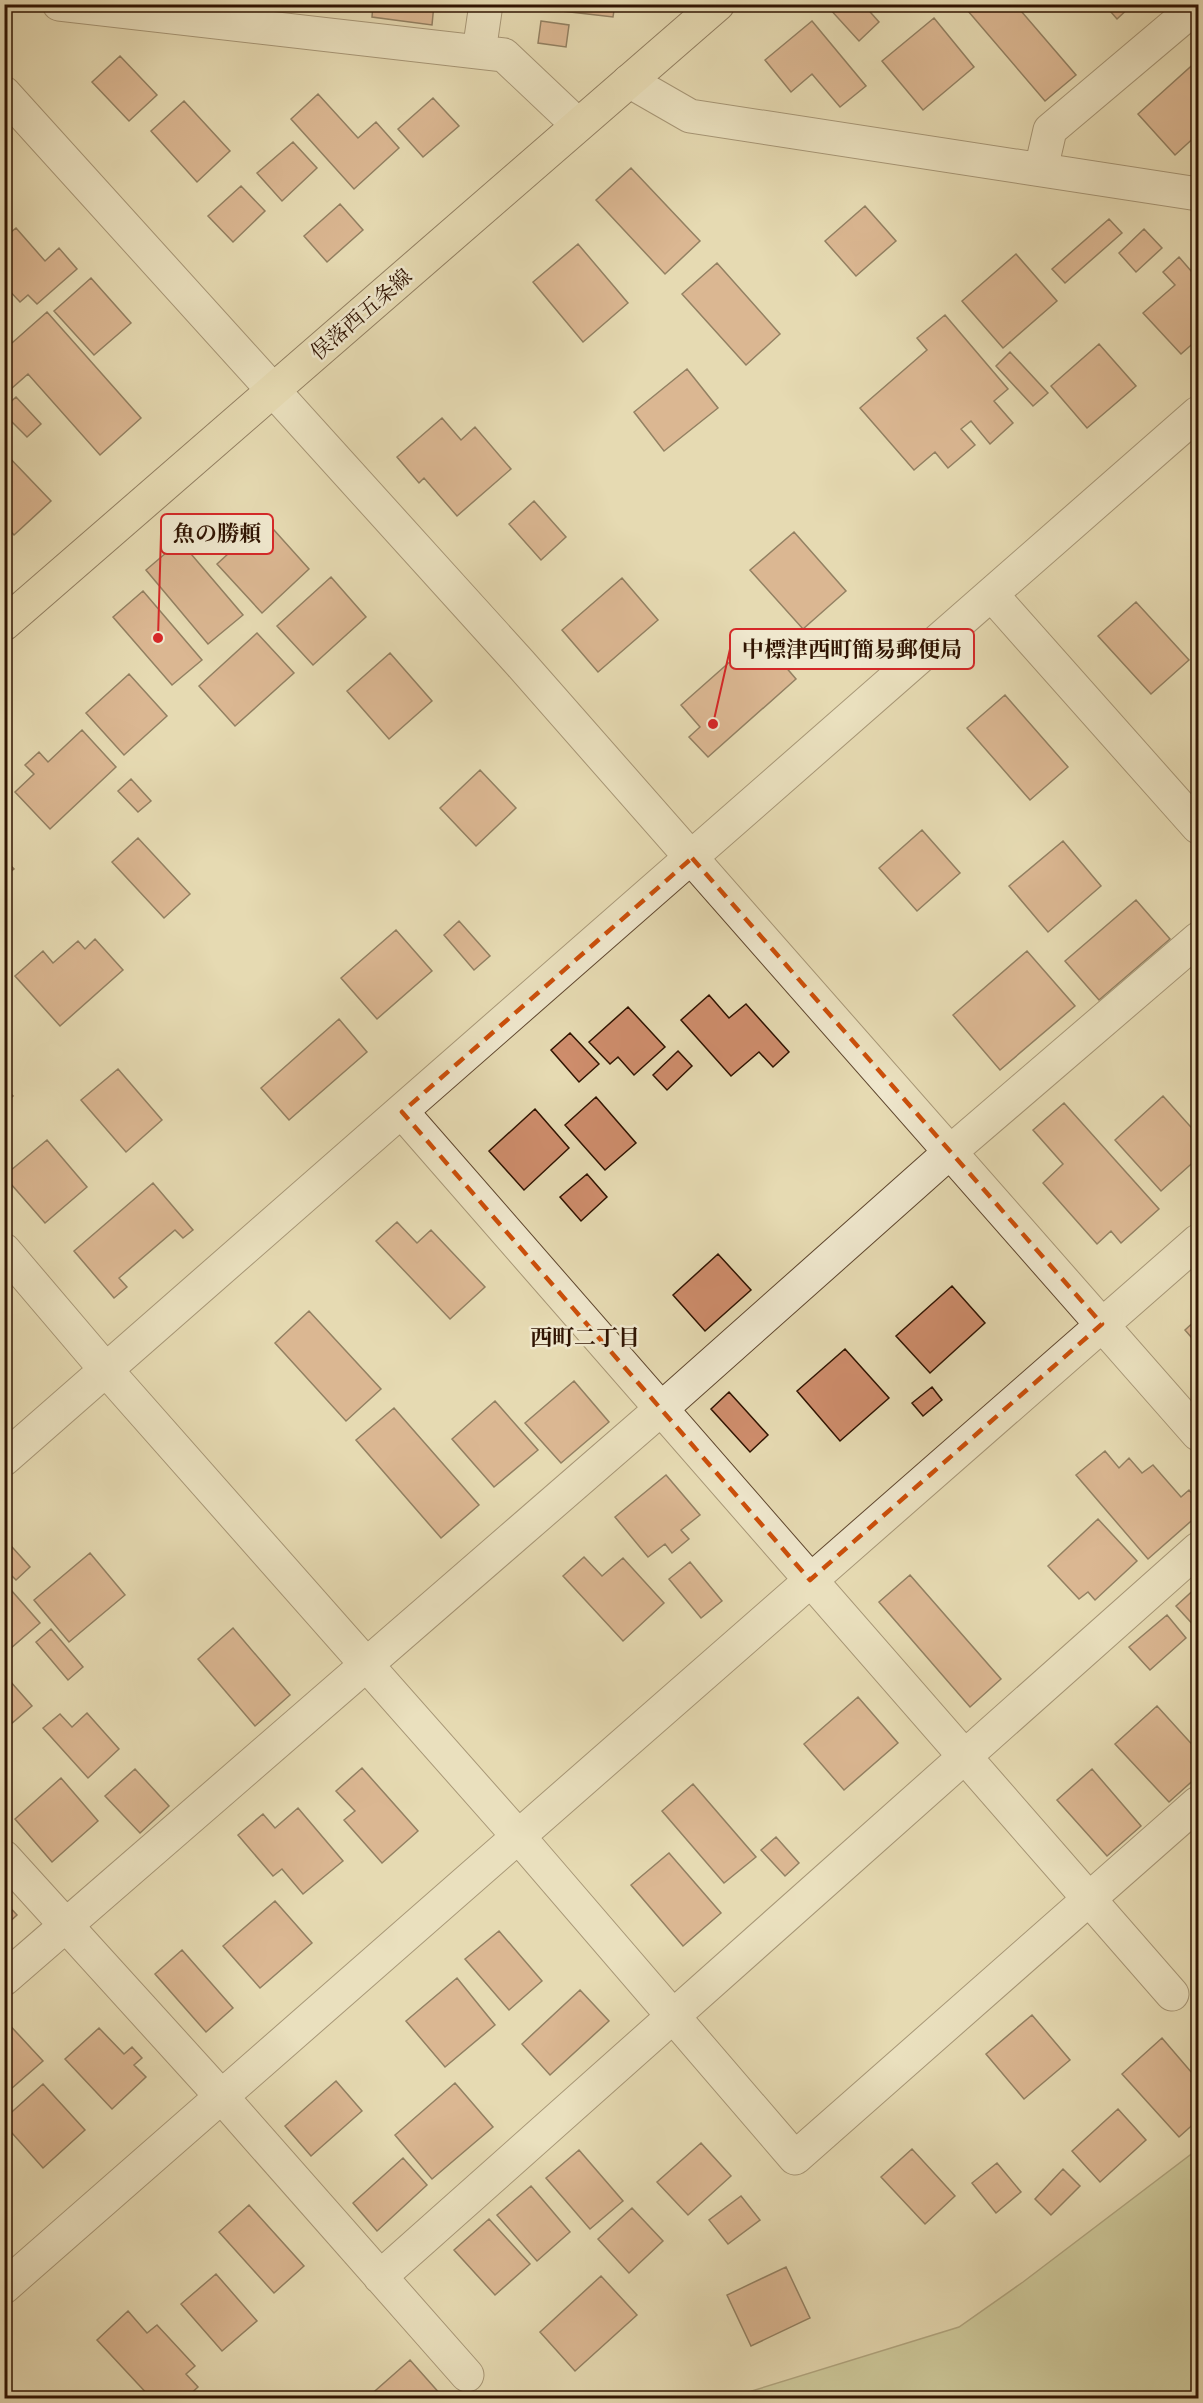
<svg xmlns="http://www.w3.org/2000/svg" width="1203" height="2403" viewBox="0 0 1203 2403" font-family="'Libre Caslon Text','Noto Serif JP',serif">
<style>
.green{fill:#b9be89;stroke:#746946;stroke-width:1.5}
.building{fill:#ce8d6c;stroke:#301402;stroke-width:1.5}
.lines{fill:none;stroke-linecap:round;stroke-linejoin:round}
.minor-casing{stroke:#5e462e;stroke-width:35}
.major-casing{stroke:#301402;stroke-width:35}
.minor{stroke:#efe7cd;stroke-width:33}
.major{stroke:#e6dab2;stroke-width:33}
.marked{fill:none;stroke:#cc4f0a;stroke-width:4.5;stroke-dasharray:12 8;stroke-linejoin:round}
.labels{text-anchor:middle;dominant-baseline:central;stroke-width:5;stroke-linejoin:round;paint-order:stroke}
.street-label{font-size:21px;fill:#301402;stroke:#efe7cd}
.neighbourhood-label{font-size:22px;font-weight:bold;fill:#301402;stroke:#efe7cd}
.leader{fill:none;stroke:#d62828;stroke-width:2}
.callout-dot{fill:#d62828;stroke:#efe7cd;stroke-width:2}
.callout{fill:#efe7cd;stroke:#d62828;stroke-width:2}
.callout-label{font-size:22px;text-anchor:middle;font-weight:bold;fill:#301402}
</style>
<rect width="100%" height="100%" fill="#e6dab2"/>
<filter id="stains"><feTurbulence type="fractalNoise" baseFrequency=".00333" numOctaves="4"/><feColorMatrix values="0 0 0 0 .2 0 0 0 0 .09 0 0 0 0 .02 0 0 0 .5 -.17"/></filter>
<radialGradient id="worn" r=".72"><stop offset=".6" stop-color="#630" stop-opacity="0"/><stop offset="1" stop-color="#630" stop-opacity=".3"/></radialGradient>
<path class="green" d="M 1198,2149 L 1198,2398 L 729,2398 L 959,2327 L 1023,2282 Z"/>
<path class="building" d="M 373,4 L 434,4 L 432,25 L 372,17 Z
M 563,4 L 615,4 L 613,17 L 562,11 Z
M 830,4 L 863,4 L 879,22 L 859,41 L 828,7 Z
M 962,4 L 1015,4 L 1076,75 L 1045,101 Z
M 1104,4 L 1133,4 L 1117,19 Z
M 934,18 L 974,67 L 923,110 L 882,61 Z
M 541,21 L 569,25 L 566,47 L 538,43 Z
M 812,21 L 866,86 L 840,107 L 812,74 L 791,92 L 765,60 Z
M 120,56 L 157,95 L 129,121 L 92,82 Z
M 1198,60 L 1198,134 L 1175,155 L 1138,114 Z
M 318,94 L 358,138 L 376,122 L 399,148 L 354,189 L 291,119 Z
M 433,98 L 459,126 L 423,157 L 398,129 Z
M 184,101 L 230,151 L 197,182 L 151,131 Z
M 293,142 L 317,168 L 282,201 L 257,173 Z
M 631,168 L 700,241 L 665,274 L 596,200 Z
M 241,186 L 265,211 L 233,242 L 208,216 Z
M 340,204 L 363,230 L 327,262 L 304,236 Z
M 865,206 L 896,241 L 856,276 L 825,241 Z
M 1109,219 L 1122,233 L 1065,283 L 1052,269 Z
M 16,228 L 45,261 L 59,248 L 77,269 L 37,304 L 28,295 L 20,302 L 4,285 L 4,238 Z
M 1144,229 L 1162,248 L 1136,272 L 1119,253 Z
M 578,244 L 628,303 L 583,342 L 533,282 Z
M 1016,254 L 1057,301 L 1003,348 L 962,301 Z
M 1179,257 L 1198,279 L 1198,339 L 1181,354 L 1143,313 L 1175,285 L 1163,272 Z
M 717,263 L 780,334 L 746,365 L 682,294 Z
M 91,278 L 131,323 L 94,355 L 54,311 Z
M 47,312 L 141,418 L 100,455 L 28,374 L 4,395 L 4,350 Z
M 945,315 L 1008,389 L 994,401 L 1013,423 L 990,444 L 971,421 L 961,429 L 975,445 L 948,468 L 935,452 L 914,470 L 860,408 L 927,350 L 917,338 Z
M 1099,344 L 1136,386 L 1087,428 L 1051,386 Z
M 1010,352 L 1048,393 L 1033,406 L 996,366 Z
M 687,369 L 718,408 L 664,451 L 634,412 Z
M 16,397 L 41,424 L 27,437 L 4,414 L 4,408 Z
M 442,418 L 461,440 L 475,427 L 511,469 L 457,516 L 424,478 L 419,483 L 397,457 Z
M 4,452 L 51,501 L 14,535 L 4,524 Z
M 534,501 L 566,537 L 541,560 L 509,524 Z
M 265,520 L 309,569 L 262,613 L 217,564 Z
M 794,532 L 846,591 L 803,629 L 750,570 Z
M 180,541 L 243,615 L 208,644 L 146,570 Z
M 331,577 L 366,617 L 313,665 L 277,626 Z
M 622,578 L 658,620 L 598,672 L 562,630 Z
M 143,591 L 202,660 L 172,685 L 113,617 Z
M 1136,602 L 1189,660 L 1151,694 L 1098,636 Z
M 257,633 L 294,673 L 235,726 L 199,686 Z
M 759,636 L 796,679 L 708,757 L 689,737 L 700,727 L 681,705 Z
M 390,653 L 432,701 L 389,739 L 347,691 Z
M 129,674 L 167,716 L 124,755 L 86,713 Z
M 1005,695 L 1068,767 L 1030,800 L 967,728 Z
M 82,730 L 116,767 L 50,829 L 15,792 L 34,774 L 25,765 L 39,752 L 48,762 Z
M 480,770 L 516,808 L 476,846 L 440,808 Z
M 131,779 L 151,801 L 138,812 L 118,791 Z
M 922,830 L 960,873 L 917,911 L 879,868 Z
M 138,838 L 190,894 L 164,918 L 112,862 Z
M 1063,841 L 1101,886 L 1048,932 L 1009,886 Z
M 4,859 L 14,869 L 4,877 Z
M 1136,900 L 1170,939 L 1099,1000 L 1065,961 Z
M 459,921 L 490,956 L 474,970 L 444,935 Z
M 396,930 L 432,971 L 377,1019 L 341,978 Z
M 95,939 L 123,970 L 60,1026 L 15,976 L 43,951 L 53,963 L 78,941 L 85,949 Z
M 1027,951 L 1075,1006 L 1000,1070 L 953,1015 Z
M 709,995 L 729,1018 L 746,1004 L 789,1052 L 773,1067 L 759,1052 L 731,1076 L 681,1020 Z
M 628,1007 L 665,1047 L 634,1075 L 618,1057 L 610,1064 L 589,1042 Z
M 339,1019 L 367,1052 L 289,1120 L 261,1088 Z
M 570,1033 L 599,1064 L 579,1082 L 551,1050 Z
M 678,1051 L 692,1066 L 667,1090 L 653,1075 Z
M 118,1069 L 162,1120 L 126,1152 L 81,1100 Z
M 4,1087 L 13,1096 L 4,1104 Z
M 1163,1096 L 1198,1135 L 1198,1158 L 1161,1191 L 1115,1140 Z
M 596,1097 L 636,1143 L 605,1170 L 565,1125 Z
M 1064,1103 L 1159,1209 L 1121,1243 L 1111,1231 L 1097,1244 L 1043,1183 L 1063,1164 L 1033,1130 Z
M 535,1109 L 569,1148 L 524,1190 L 489,1151 Z
M 47,1140 L 87,1187 L 45,1223 L 4,1176 Z
M 587,1174 L 607,1197 L 581,1221 L 560,1197 Z
M 153,1183 L 193,1230 L 183,1238 L 175,1230 L 119,1278 L 127,1287 L 114,1298 L 74,1251 Z
M 397,1222 L 417,1243 L 431,1230 L 485,1287 L 450,1319 L 376,1241 Z
M 718,1254 L 751,1290 L 705,1331 L 673,1295 Z
M 952,1286 L 985,1323 L 930,1373 L 896,1336 Z
M 309,1311 L 381,1389 L 346,1421 L 275,1343 Z
M 1198,1318 L 1198,1345 L 1185,1330 Z
M 845,1349 L 889,1398 L 840,1441 L 797,1391 Z
M 574,1381 L 609,1422 L 561,1463 L 525,1423 Z
M 932,1387 L 942,1400 L 923,1416 L 912,1403 Z
M 729,1392 L 768,1435 L 750,1452 L 711,1409 Z
M 495,1401 L 538,1450 L 494,1487 L 452,1439 Z
M 394,1408 L 479,1505 L 441,1538 L 356,1440 Z
M 1105,1451 L 1119,1468 L 1129,1458 L 1142,1473 L 1153,1465 L 1181,1497 L 1189,1490 L 1198,1501 L 1198,1515 L 1148,1559 L 1076,1475 Z
M 666,1475 L 700,1515 L 681,1530 L 689,1539 L 672,1553 L 665,1544 L 648,1557 L 615,1517 Z
M 1098,1519 L 1137,1561 L 1095,1600 L 1088,1592 L 1079,1599 L 1048,1566 Z
M 4,1538 L 30,1567 L 16,1580 L 4,1568 Z
M 90,1553 L 125,1595 L 69,1642 L 34,1600 Z
M 584,1557 L 602,1576 L 623,1558 L 664,1603 L 623,1641 L 563,1576 Z
M 690,1562 L 722,1601 L 701,1618 L 669,1579 Z
M 910,1575 L 1001,1679 L 970,1707 L 879,1602 Z
M 4,1582 L 40,1623 L 4,1654 Z
M 1198,1586 L 1198,1630 L 1176,1606 Z
M 1167,1615 L 1186,1638 L 1150,1670 L 1129,1647 Z
M 233,1628 L 290,1695 L 255,1726 L 198,1659 Z
M 51,1629 L 83,1667 L 68,1680 L 36,1642 Z
M 10,1681 L 32,1706 L 4,1730 L 4,1685 Z
M 858,1697 L 898,1743 L 844,1790 L 804,1744 Z
M 1157,1706 L 1198,1751 L 1198,1776 L 1169,1802 L 1115,1744 Z
M 87,1713 L 119,1749 L 88,1778 L 43,1728 L 60,1714 L 72,1727 Z
M 362,1768 L 418,1831 L 382,1863 L 344,1820 L 355,1811 L 336,1791 Z
M 135,1769 L 169,1806 L 140,1833 L 105,1796 Z
M 1092,1769 L 1141,1826 L 1107,1856 L 1057,1800 Z
M 61,1778 L 98,1821 L 52,1862 L 15,1819 Z
M 693,1784 L 756,1857 L 724,1883 L 662,1811 Z
M 298,1808 L 343,1861 L 303,1894 L 282,1869 L 273,1876 L 238,1835 L 263,1814 L 275,1828 Z
M 776,1837 L 799,1863 L 785,1876 L 761,1850 Z
M 669,1853 L 721,1913 L 683,1946 L 631,1885 Z
M 4,1901 L 17,1915 L 4,1927 Z
M 275,1901 L 312,1943 L 260,1988 L 223,1946 Z
M 499,1931 L 542,1981 L 509,2010 L 465,1959 Z
M 182,1950 L 233,2008 L 206,2032 L 155,1974 Z
M 457,1978 L 495,2025 L 445,2067 L 406,2021 Z
M 580,1990 L 609,2021 L 550,2075 L 522,2044 Z
M 1032,2015 L 1070,2060 L 1024,2099 L 986,2054 Z
M 4,2019 L 43,2061 L 4,2095 Z
M 99,2028 L 124,2054 L 132,2047 L 142,2058 L 134,2065 L 146,2077 L 112,2109 L 65,2059 Z
M 1162,2038 L 1198,2080 L 1198,2120 L 1179,2137 L 1122,2074 Z
M 336,2081 L 362,2111 L 311,2156 L 285,2126 Z
M 455,2083 L 493,2127 L 432,2179 L 395,2135 Z
M 43,2084 L 85,2130 L 43,2168 L 4,2124 L 4,2119 Z
M 1118,2109 L 1146,2140 L 1100,2182 L 1072,2151 Z
M 701,2143 L 731,2176 L 688,2215 L 657,2182 Z
M 912,2149 L 955,2196 L 925,2224 L 881,2177 Z
M 579,2150 L 623,2201 L 590,2229 L 546,2178 Z
M 403,2158 L 427,2185 L 377,2231 L 353,2203 Z
M 997,2163 L 1021,2192 L 996,2213 L 972,2183 Z
M 1063,2169 L 1080,2186 L 1051,2215 L 1035,2199 Z
M 531,2186 L 570,2232 L 537,2261 L 497,2215 Z
M 741,2196 L 760,2220 L 728,2244 L 709,2220 Z
M 249,2205 L 304,2266 L 274,2293 L 219,2232 Z
M 632,2208 L 663,2241 L 629,2273 L 598,2239 Z
M 489,2219 L 530,2264 L 495,2295 L 454,2250 Z
M 786,2267 L 810,2318 L 751,2346 L 727,2295 Z
M 216,2274 L 257,2321 L 222,2351 L 181,2304 Z
M 601,2276 L 637,2315 L 575,2371 L 540,2332 Z
M 128,2311 L 147,2333 L 157,2325 L 195,2366 L 186,2374 L 198,2387 L 186,2398 L 151,2398 L 97,2340 Z
M 410,2360 L 441,2395 L 437,2398 L 367,2398 Z"/>
<g class="lines">
<g class="minor-casing">
<path id="minor" d="M 59,4 L 504,55 L 578,125
M 479,52 L 486,4
M 629,81 L 690,116 L 1198,194
M 4,93 L 520,663 L 1198,1434
M 1041,169 L 1050,130 L 1198,5
M 992,595 L 1198,827
M 402,1112 L 1172,1994
M 4,1250 L 107,1371 L 518,1836 L 795,2158 L 1198,1803
M 4,1459 L 1198,413
M 4,1857 L 221,2096 L 467,2375
M 4,1979 L 661,1409 L 950,1152 L 1198,939
M 380,2277 L 1198,1549
M 4,2287 L 1198,1241"/>
</g>
<g class="major-casing">
<path id="major" d="M 4,624 L 718,4"/>
</g>
<use href="#minor" class="minor"/>
<use href="#major" class="major"/>
</g>
<path d="M0 0H1203V2403H0ZM 692,858 L 1102,1324 L 810,1580 L 402,1112 Z" fill="#e6dab2" fill-opacity=".55" fill-rule="evenodd"/>
<path class="marked" d="M 692,858 L 1102,1324 L 810,1580 L 402,1112 Z"/>
<g class="labels">
<g class="street-label">
<text transform="translate(361 314) rotate(-41)">俣落西五条線</text>
</g>
<g class="neighbourhood-label">
<text x="585" y="1337">西町二丁目</text>
</g>
</g>
<path class="leader" d="M158 638L161 534M713 724L730 649"/>
<g class="callout-dot">
<circle cx="158" cy="638" r="6"/>
<circle cx="713" cy="724" r="6"/>
</g>
<g class="callout">
<rect x="161" y="514" width="112" height="40" rx="6"/>
<rect x="730" y="629" width="244" height="40" rx="6"/>
</g>
<g class="callout-label">
<text x="217" y="541">魚の勝頼</text>
<text x="852" y="657">中標津西町簡易郵便局</text>
</g>
<rect width="1203" height="2403" fill="none" stroke="#e6dab2" stroke-width="24"/>
<rect x="6" y="6" width="1191" height="2391" fill="none" stroke="#301402" stroke-width="3"/>
<rect x="12" y="12" width="1179" height="2379" fill="none" stroke="#301402" stroke-width="1.5"/>
<rect width="100%" height="100%" filter="url(#stains)"/>
<rect width="100%" height="100%" fill="url(#worn)"/>
</svg>
